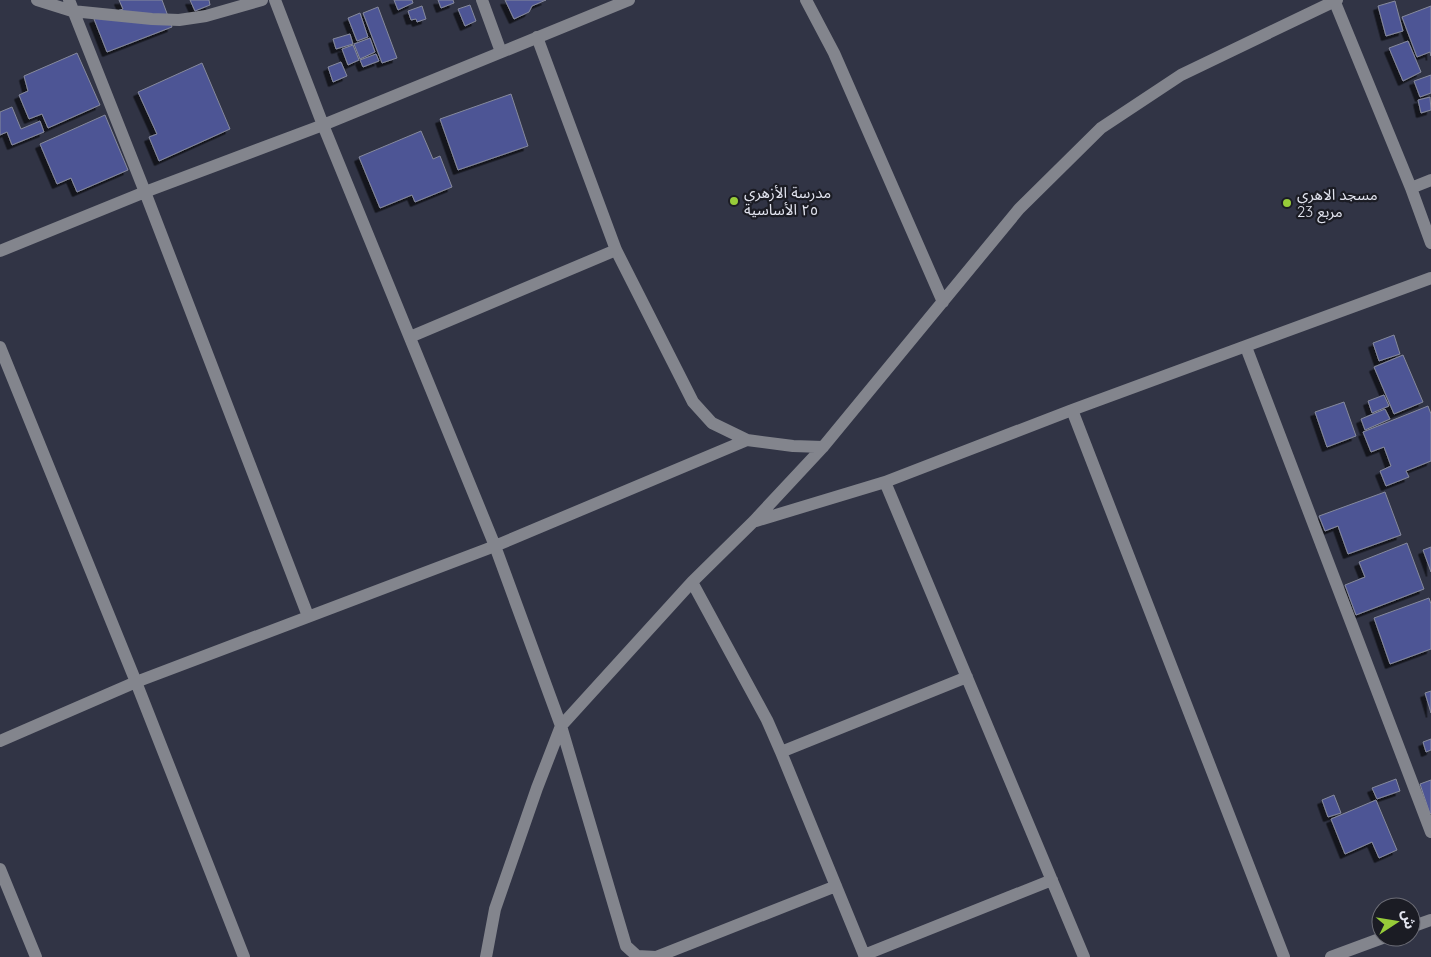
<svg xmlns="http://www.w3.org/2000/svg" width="1431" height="957" viewBox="0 0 1431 957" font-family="Quicksand,'Noto Sans Arabic',sans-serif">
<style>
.building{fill:#4e5595;stroke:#868a9d;filter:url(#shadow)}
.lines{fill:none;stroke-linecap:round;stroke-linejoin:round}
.minor{stroke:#83858d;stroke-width:12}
.poi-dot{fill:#97cc39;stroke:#1b1c24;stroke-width:2}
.labels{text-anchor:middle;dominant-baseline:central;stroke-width:4.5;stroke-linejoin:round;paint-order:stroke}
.poi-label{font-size:15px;fill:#e2e4ef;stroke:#1b1c24;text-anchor:start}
</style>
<defs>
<filter id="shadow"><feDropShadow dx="-4.5" dy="4.5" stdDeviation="0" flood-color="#0009"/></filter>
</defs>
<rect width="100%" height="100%" fill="#313445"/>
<path class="building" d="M 119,0 L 162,0 L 172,27 L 107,52 L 94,19 L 123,9 Z
M 190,0 L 209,0 L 210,5 L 195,11 Z
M 394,0 L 412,0 L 413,3 L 398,10 Z
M 438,0 L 453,0 L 454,3 L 441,8 Z
M 505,0 L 546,0 L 532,6 L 529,12 L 514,19 Z
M 1395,1 L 1403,31 L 1386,36 L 1378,6 Z
M 470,5 L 476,21 L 465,26 L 458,9 Z
M 422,6 L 426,19 L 417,22 L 416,19 L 411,20 L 408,11 Z
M 1431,6 L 1431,56 L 1430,52 L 1417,57 L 1402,17 Z
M 378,7 L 397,58 L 382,63 L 363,13 Z
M 360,13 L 368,37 L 357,41 L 348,18 Z
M 350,34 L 353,44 L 336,49 L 333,39 Z
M 370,38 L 375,52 L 360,59 L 354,44 Z
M 1408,41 L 1421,72 L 1403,81 L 1389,48 Z
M 353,45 L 359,60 L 348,65 L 342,49 Z
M 77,53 L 100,105 L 48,128 L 42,114 L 29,119 L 19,95 L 28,91 L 24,76 Z
M 376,54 L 379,61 L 363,67 L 360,60 Z
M 341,62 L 347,76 L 333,82 L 328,67 Z
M 202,63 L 230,129 L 159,161 L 149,137 L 157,134 L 138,92 Z
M 1431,75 L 1431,93 L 1420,97 L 1414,81 Z
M 511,94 L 528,146 L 458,170 L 440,119 Z
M 1430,97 L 1431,110 L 1421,113 L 1418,100 Z
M 12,107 L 21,129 L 40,121 L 44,132 L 12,145 L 7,132 L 0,135 L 0,112 Z
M 105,115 L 128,170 L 77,192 L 71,178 L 57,184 L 40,144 Z
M 421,131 L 433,159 L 440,156 L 452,187 L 415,202 L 412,195 L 380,208 L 359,157 Z
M 1394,335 L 1400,354 L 1379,361 L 1373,343 Z
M 1403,355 L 1423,402 L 1394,414 L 1374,367 Z
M 1384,395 L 1389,406 L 1372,413 L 1368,401 Z
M 1344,402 L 1356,436 L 1327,447 L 1315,412 Z
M 1428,406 L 1431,414 L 1431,461 L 1406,471 L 1409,477 L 1386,486 L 1380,471 L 1391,466 L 1384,447 L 1371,452 L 1363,432 Z
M 1385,409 L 1390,419 L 1365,430 L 1361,419 Z
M 1385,492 L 1401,535 L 1348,554 L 1338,526 L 1325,531 L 1319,516 Z
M 1407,543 L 1424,589 L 1356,615 L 1345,585 L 1365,577 L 1359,562 Z
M 1431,547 L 1431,572 L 1423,550 Z
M 1429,598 L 1431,604 L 1431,649 L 1390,664 L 1374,618 Z
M 1431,691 L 1431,713 L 1425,693 Z
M 1431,739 L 1431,750 L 1426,752 L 1423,742 Z
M 1396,779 L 1400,791 L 1377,799 L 1372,788 Z
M 1431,780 L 1431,813 L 1430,814 L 1420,784 Z
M 1334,795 L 1341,813 L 1328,817 L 1322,800 Z
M 1376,800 L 1397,850 L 1379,858 L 1372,842 L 1345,854 L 1331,819 Z"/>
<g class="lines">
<path class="minor" d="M 37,0 L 72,11 L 152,19 L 179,20 L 206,16 L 262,0
M 69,0 L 145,192 L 308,616
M 275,0 L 323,125 L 495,546 L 561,726 L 626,946 L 637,956 L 656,957 L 836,886
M 482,0 L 501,52
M 806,0 L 834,53 L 943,302
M 1334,0 L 1411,188 L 1431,243
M 537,37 L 616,250 L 693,402 L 712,423 L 747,440 L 793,446 L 823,447
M 1411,188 L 1431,180
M 0,251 L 145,192 L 323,125 L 629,0
M 410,337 L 616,250
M 0,347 L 136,682 L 244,957
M 1246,347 L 1431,832
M 1072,410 L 1284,957
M 885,482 L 1084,957
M 756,521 L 885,482 L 1072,410 L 1431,278
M 692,582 L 767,720 L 781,752 L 865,957
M 0,741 L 136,682 L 495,546 L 747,440
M 781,752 L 967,677
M 0,869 L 36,957
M 1411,927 L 1431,920
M 864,955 L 1052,880
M 486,957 L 495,909 L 537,788 L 561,726 L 692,582 L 754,521 L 823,447 L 1019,209 L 1101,128 L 1181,75 L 1337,0
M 1331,957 L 1385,937"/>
</g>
<g class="poi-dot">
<circle cx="734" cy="201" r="5"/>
<circle cx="1287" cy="203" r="5"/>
</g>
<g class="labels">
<g class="poi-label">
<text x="744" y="192">مدرسة الأزهري<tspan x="744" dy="17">٢٥ الأساسية</tspan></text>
<text x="1297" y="194">مسجد الاهري<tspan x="1297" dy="17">مربع 23</tspan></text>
</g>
</g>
<g transform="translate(1396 922) rotate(78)"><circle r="24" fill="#1b1c24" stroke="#6b6c75"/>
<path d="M0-4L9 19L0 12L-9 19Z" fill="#97cc39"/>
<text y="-8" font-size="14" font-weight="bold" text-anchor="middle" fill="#e2e4ef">ش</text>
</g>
</svg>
